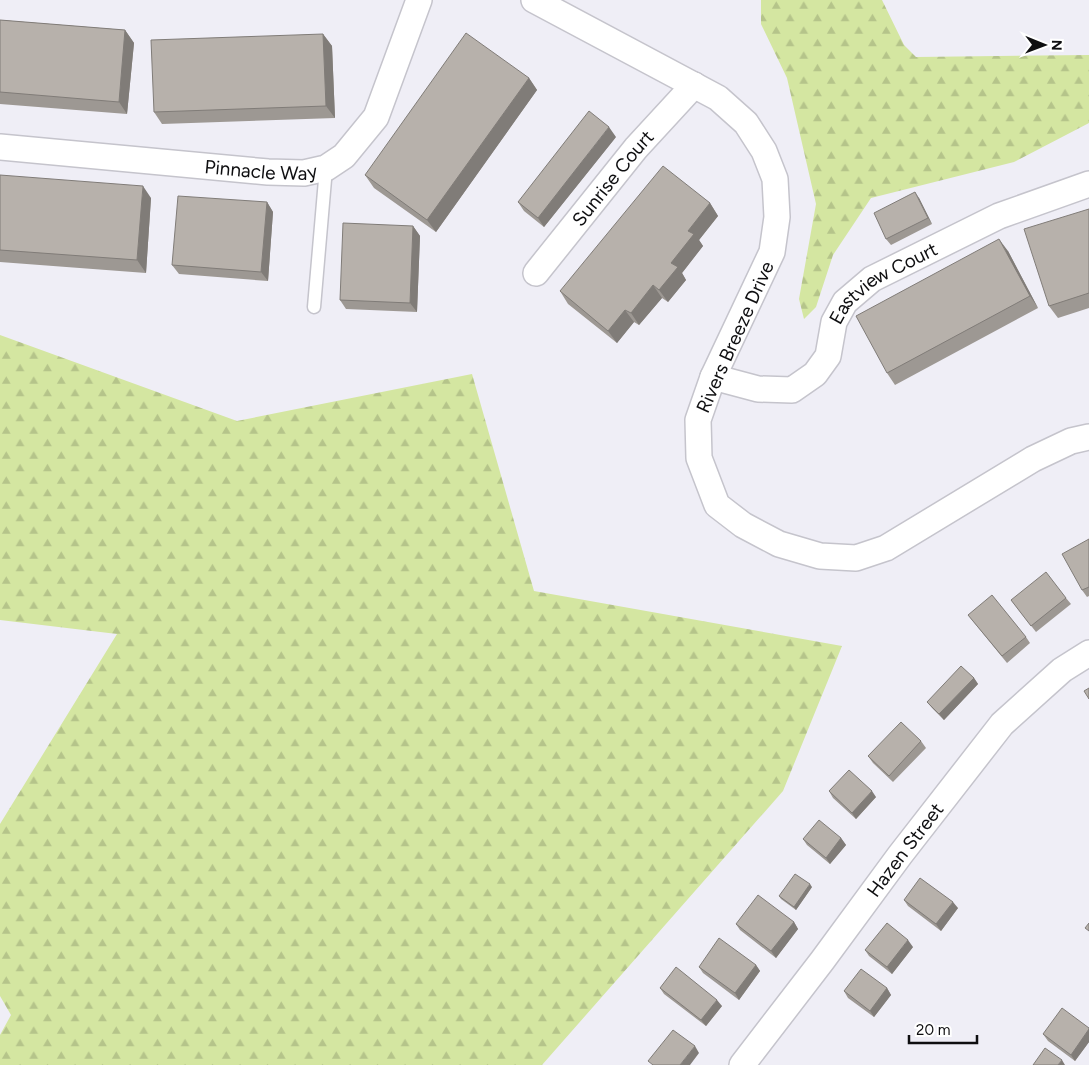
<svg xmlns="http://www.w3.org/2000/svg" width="1089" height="1065" viewBox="0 0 1089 1065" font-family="Figtree,sans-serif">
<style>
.forest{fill:url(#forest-firs)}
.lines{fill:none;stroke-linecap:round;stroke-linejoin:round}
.service-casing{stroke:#c5c4cc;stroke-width:15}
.minor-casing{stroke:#c5c4cc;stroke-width:28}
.service{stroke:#fff;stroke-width:12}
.minor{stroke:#fff;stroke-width:25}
.wall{fill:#9d9893}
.shaded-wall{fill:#807c78}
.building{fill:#b7b1ab;stroke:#807c78}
.labels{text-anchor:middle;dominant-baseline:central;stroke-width:4;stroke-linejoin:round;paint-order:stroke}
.street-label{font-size:19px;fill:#0e0e10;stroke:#fff}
</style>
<defs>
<pattern id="forest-firs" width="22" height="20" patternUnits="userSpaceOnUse" patternTransform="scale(1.25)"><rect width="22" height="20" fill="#d4e6a1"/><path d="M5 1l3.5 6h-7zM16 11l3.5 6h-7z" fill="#b5c48a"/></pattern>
</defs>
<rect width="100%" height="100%" fill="#efeef6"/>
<path class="forest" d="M 761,0 L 882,0 L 904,45 L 916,57 L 1089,55 L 1089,123 L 1014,162 L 871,198 L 833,255 L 816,307 L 804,319 L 799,299 L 816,204 L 787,78 L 761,24 Z
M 0,335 L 237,421 L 472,374 L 534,591 L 842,646 L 783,791 L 542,1065 L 0,1065 L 0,1035 L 11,1015 L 0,996 L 0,824 L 117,634 L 0,620 Z"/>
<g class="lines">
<g class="service-casing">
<path id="service" d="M 314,307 L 326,168"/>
</g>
<g class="minor-casing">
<g id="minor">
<path d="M 534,0 L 718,98 L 746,123 L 764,151 L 775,179 L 777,217 L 772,252 L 713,377 L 698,420 L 699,458 L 717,505 L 743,525 L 779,544 L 820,556 L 856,558 L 886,548 L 1033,459 L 1071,441 L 1089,437"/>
<path id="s1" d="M 0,147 L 268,172 L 304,173 L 326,168 L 344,156 L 376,117 L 419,0"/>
<path id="s2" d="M 536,273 L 636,148 L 694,85"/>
<path id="s3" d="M 713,377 L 758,389 L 792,390 L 815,374 L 828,356 L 834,322 L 845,302 L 872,279 L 999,216 L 1089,184"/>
<path id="s4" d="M 742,1065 L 822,961 L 900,855 L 1002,724 L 1062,670 L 1089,653"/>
</g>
</g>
<use href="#service" class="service"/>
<use href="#minor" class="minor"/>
</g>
<path class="wall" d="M 0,20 L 125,30 L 134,43 L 127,114 L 0,104 Z
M 323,34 L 332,46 L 335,118 L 162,124 L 154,112 Z
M 529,78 L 537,90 L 436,232 L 374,188 L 365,175 Z
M 616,137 L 544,227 L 524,211 L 518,202 Z
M 0,175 L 151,198 L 146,273 L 0,262 Z
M 919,198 L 932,224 L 891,245 L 886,239 Z
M 267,202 L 273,212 L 268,281 L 179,274 L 172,265 Z
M 710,203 L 718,216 L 699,240 L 703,246 L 682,273 L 686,280 L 668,302 L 662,298 L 639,325 L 634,322 L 617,343 L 568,304 L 560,291 Z
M 1089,209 L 1089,308 L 1058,318 L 1049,306 Z
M 413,226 L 420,236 L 417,312 L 346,309 L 340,300 Z
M 1008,251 L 1038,308 L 895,385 L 887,373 Z
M 1089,539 L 1089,596 L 1087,597 L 1082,590 Z
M 1066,598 L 1071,604 L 1036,632 L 1011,600 Z
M 968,615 L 1026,637 L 1030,643 L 1007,663 Z
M 974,678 L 978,684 L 944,720 L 932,708 L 927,702 Z
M 921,741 L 926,748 L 893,782 L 873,763 L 868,756 Z
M 829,791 L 876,797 L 856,819 L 833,798 Z
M 841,838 L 846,845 L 830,864 L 807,845 L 803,839 Z
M 812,887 L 796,910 L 781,899 L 779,896 Z
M 904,900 L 958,908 L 941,931 L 908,906 Z
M 794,922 L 798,929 L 776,958 L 740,930 L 736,924 Z
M 913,947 L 892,974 L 869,956 L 865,950 Z
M 756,965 L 760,971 L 739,1000 L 703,973 L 699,967 Z
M 660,988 L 722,1006 L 706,1026 L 664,994 Z
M 887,988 L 891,995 L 874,1017 L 848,998 L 844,991 Z
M 1089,1028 L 1089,1042 L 1075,1061 L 1048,1041 L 1043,1034 Z"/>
<path class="shaded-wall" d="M 125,30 L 134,43 L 127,114 L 119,102 Z
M 323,34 L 332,46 L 335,118 L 326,106 Z
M 529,78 L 537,90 L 436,232 L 427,220 Z
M 609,127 L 616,137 L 544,227 L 538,218 Z
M 143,186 L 151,198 L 146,273 L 137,260 Z
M 915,192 L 919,198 L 932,224 L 928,218 Z
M 267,202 L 273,212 L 268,281 L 261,272 Z
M 710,203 L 718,216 L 699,240 L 703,246 L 682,273 L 686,280 L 668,302 L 659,290 L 671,263 L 688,231 Z
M 413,226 L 420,236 L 417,312 L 410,303 Z
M 999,239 L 1008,251 L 1038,308 L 1030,296 Z
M 653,285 L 662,298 L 639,325 L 631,313 Z
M 625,310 L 634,322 L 617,343 L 608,331 Z
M 974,678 L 978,684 L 944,720 L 939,714 Z
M 872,791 L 876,797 L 856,819 L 852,813 Z
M 841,838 L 846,845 L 830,864 L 826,858 Z
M 810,884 L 812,887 L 796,910 L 794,907 Z
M 953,902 L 958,908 L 941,931 L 936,924 Z
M 794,922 L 798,929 L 776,958 L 771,951 Z
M 908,940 L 913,947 L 892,974 L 887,967 Z
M 756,965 L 760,971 L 739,1000 L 735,993 Z
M 887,988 L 891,995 L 874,1017 L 870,1011 Z
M 717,1000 L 722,1006 L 706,1026 L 701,1020 Z
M 1089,1029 L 1089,1042 L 1075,1061 L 1071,1055 Z
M 695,1046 L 699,1053 L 690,1065 L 680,1065 Z
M 1062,1060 L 1065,1065 L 1058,1065 Z"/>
<path class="building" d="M 0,20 L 125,30 L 119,102 L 0,92 Z
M 466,33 L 529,78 L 427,220 L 365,175 Z
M 323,34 L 326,106 L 154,112 L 151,40 Z
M 589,111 L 609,127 L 538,218 L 518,202 Z
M 663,166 L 710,203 L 688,231 L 694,234 L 671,263 L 678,267 L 659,290 L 653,285 L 631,313 L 625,310 L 608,331 L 560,291 Z
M 0,175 L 143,186 L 137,260 L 0,250 Z
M 915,192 L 928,218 L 886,239 L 874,213 Z
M 178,196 L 267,202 L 261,272 L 172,265 Z
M 1089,209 L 1089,293 L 1049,306 L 1024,229 Z
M 343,223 L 413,226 L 410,303 L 340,300 Z
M 999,239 L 1030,296 L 887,373 L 856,316 Z
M 1089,539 L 1089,587 L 1082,590 L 1062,554 Z
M 1046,572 L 1066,598 L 1031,626 L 1011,600 Z
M 992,595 L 1026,637 L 1002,656 L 968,615 Z
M 961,666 L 974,678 L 939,714 L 927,702 Z
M 1089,688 L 1089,699 L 1084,691 Z
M 901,722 L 921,741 L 889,776 L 868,756 Z
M 849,770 L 872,791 L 852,813 L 829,791 Z
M 819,820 L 841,838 L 826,858 L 803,839 Z
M 795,874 L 810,884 L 794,907 L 779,896 Z
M 920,878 L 953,902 L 936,924 L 904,900 Z
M 758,895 L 794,922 L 771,951 L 736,924 Z
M 887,923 L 908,940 L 887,967 L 865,950 Z
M 1089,923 L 1089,931 L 1085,928 Z
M 719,938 L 756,965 L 735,993 L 699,967 Z
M 676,967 L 717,1000 L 701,1020 L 660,988 Z
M 861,969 L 887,988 L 870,1011 L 844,991 Z
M 1062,1008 L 1089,1028 L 1089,1029 L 1071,1055 L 1043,1034 Z
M 673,1030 L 695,1046 L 680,1065 L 653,1065 L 648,1061 Z
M 1045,1048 L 1062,1060 L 1058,1065 L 1033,1065 Z"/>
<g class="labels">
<g class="street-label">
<text stroke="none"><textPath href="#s1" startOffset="262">Pinnacle Way</textPath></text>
<text stroke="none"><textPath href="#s2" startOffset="122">Sunrise Court</textPath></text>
<text stroke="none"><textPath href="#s3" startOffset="230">Eastview Court</textPath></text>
<text transform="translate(735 337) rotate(-66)">Rivers Breeze Drive</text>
<text stroke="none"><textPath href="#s4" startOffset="270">Hazen Street</textPath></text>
</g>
</g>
<g transform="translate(1044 45) rotate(91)" stroke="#ffffff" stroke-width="4" paint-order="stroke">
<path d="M0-4L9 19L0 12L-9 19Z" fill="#0e0e10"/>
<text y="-8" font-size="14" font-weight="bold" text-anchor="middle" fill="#0e0e10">N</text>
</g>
<path d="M909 1035v8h68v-8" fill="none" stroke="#0e0e10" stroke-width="2.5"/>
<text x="916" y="1035" font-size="15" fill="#0e0e10" stroke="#ffffff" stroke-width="4" paint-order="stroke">20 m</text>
</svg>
